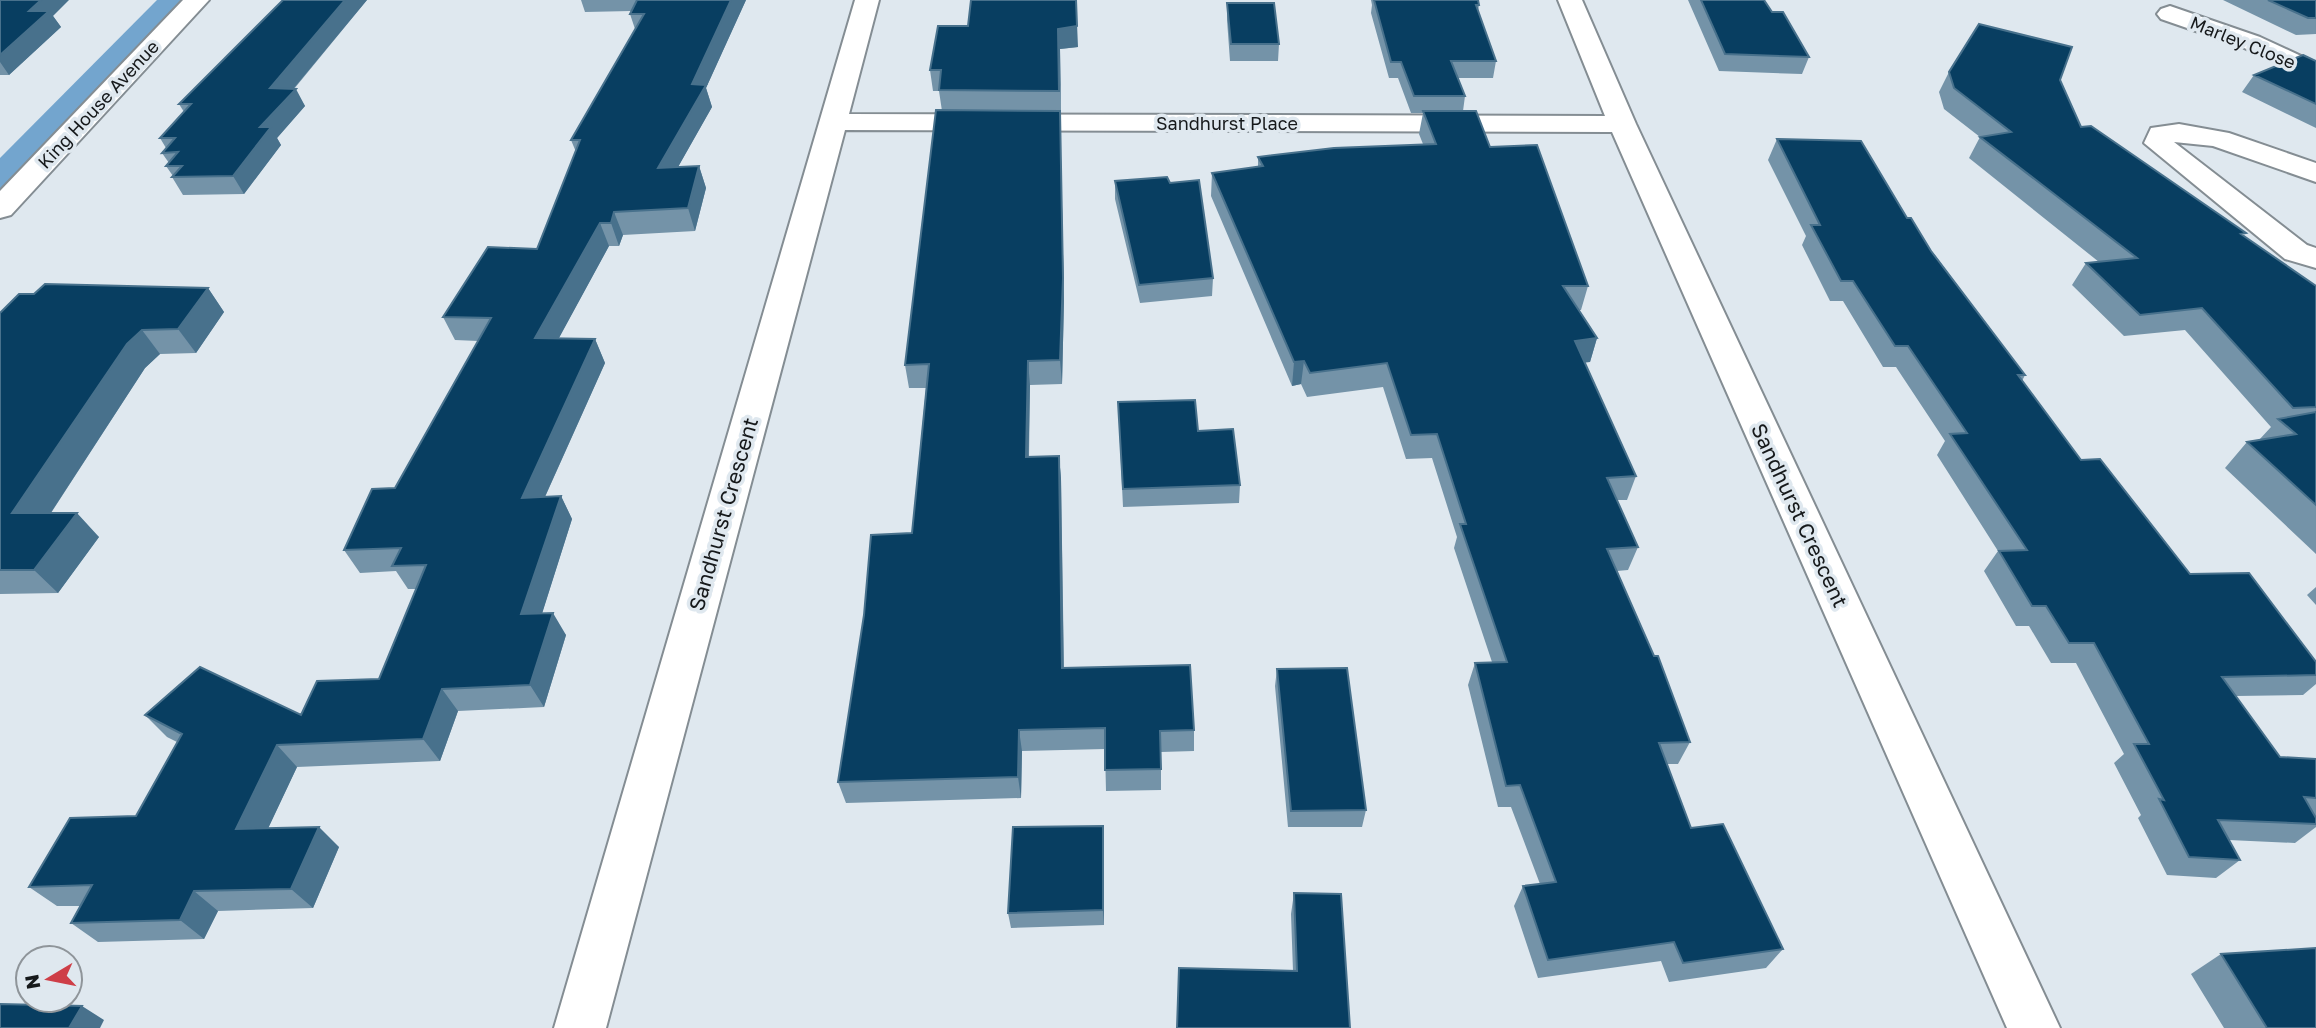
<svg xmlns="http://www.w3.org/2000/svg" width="2316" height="1028" viewBox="0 0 2316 1028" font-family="'Golos Text',sans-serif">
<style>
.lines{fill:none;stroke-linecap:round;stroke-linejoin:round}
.canal{fill:#73a5ce;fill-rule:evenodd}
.minor-casing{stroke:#848d93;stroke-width:4}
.minor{fill:#fff;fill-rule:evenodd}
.wall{fill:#7493a8}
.shaded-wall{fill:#48718c}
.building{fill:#083e61;stroke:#48718c;stroke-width:2}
.labels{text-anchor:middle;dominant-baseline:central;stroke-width:7;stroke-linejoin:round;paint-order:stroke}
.far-street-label{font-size:18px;fill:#16191b;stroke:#dfe8ef}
.street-label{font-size:21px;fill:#16191b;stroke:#dfe8ef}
</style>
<rect width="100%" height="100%" fill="#dfe8ef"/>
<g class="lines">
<path class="canal" d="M 157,0 L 194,0 L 15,191 L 0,195 L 0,158 Z"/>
<g class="minor-casing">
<path id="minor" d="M 183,0 L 209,0 L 11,215 L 0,218 L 0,191 Z
M 855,0 L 879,0 L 849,114 L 1605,116 L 1558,0 L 1582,0 L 1636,124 L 2060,1028 L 2007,1028 L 1612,132 L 845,130 L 606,1028 L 554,1028 Z
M 2170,6 L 2260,37 L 2316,63 L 2316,81 L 2242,47 L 2161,19 L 2157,14 L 2161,9 Z
M 2179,124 L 2229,133 L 2316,163 L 2316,182 L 2213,146 L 2174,142 L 2307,245 L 2316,248 L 2316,268 L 2285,259 L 2144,143 L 2151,128 Z"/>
</g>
<use href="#minor" class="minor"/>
</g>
<path class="wall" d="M 0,0 L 53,16 L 61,27 L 9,75 L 0,75 Z
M 283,0 L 367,0 L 294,89 L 305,106 L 277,138 L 281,145 L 244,194 L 183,195 L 172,177 L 173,176 L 166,166 L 169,163 L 162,153 L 166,148 L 160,138 L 184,112 L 179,104 Z
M 581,0 L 746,0 L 706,88 L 712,107 L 678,167 L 699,166 L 706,188 L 695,231 L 623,235 L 619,246 L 609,246 L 558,339 L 595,339 L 605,363 L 545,497 L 561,496 L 572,519 L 542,613 L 566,635 L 544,707 L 458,711 L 440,761 L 297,767 L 268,828 L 339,847 L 313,908 L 218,911 L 204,939 L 98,942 L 71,923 L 80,906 L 57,906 L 29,887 L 136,816 L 177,742 L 167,737 L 145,715 L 301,715 L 379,679 L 416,589 L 408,589 L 396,571 L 360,573 L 344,550 L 395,488 L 478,341 L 455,340 L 443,317 L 537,249 L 576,152 L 571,140 L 635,29 L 630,14 L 631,11 L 585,12 Z
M 1371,0 L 1478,0 L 1479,5 L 1478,11 L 1496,61 L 1493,78 L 1458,78 L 1465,96 L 1463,111 L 1490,147 L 1588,286 L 1581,310 L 1579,310 L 1597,338 L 1590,362 L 1584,362 L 1636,476 L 1627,500 L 1617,500 L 1638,547 L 1628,570 L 1617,571 L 1690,742 L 1678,764 L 1667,764 L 1691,828 L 1783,949 L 1766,968 L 1669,982 L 1661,961 L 1538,978 L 1514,906 L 1523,886 L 1540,884 L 1511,807 L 1498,807 L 1468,685 L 1475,663 L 1492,662 L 1454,548 L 1457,537 L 1432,458 L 1406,459 L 1383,387 L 1307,397 L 1301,384 L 1292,386 L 1211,196 L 1212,173 L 1258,167 L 1258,157 L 1423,144 L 1419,134 L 1423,113 L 1411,113 L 1398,78 L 1389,78 L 1371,13 L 1372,5 Z
M 1688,0 L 1764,0 L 1772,12 L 1809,57 L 1802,74 L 1719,71 Z
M 2223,0 L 2316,0 L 2316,34 L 2296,35 Z
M 1227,3 L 1279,44 L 1278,61 L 1230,61 L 1227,20 Z
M 938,26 L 1078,47 L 1060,49 L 1061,112 L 1060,112 L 1064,301 L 1062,384 L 1030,385 L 1029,457 L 1059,456 L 1061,479 L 1064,668 L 1194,730 L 1194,751 L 1161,752 L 1161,790 L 1106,791 L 1105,749 L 1022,751 L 1021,798 L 846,803 L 838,782 L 912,533 L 926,388 L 909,388 L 905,365 L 942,111 L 939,91 L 933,91 L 930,70 Z
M 2316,61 L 2316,128 L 2242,92 L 2254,75 Z
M 1949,72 L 2060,80 L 2081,127 L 2243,236 L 2316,286 L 2316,554 L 2225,468 L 2247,442 L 2259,440 L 2271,427 L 2185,330 L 2124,336 L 2072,285 L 2086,263 L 2099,262 L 1969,158 L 1980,137 L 1944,109 L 1939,92 Z
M 1777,139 L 1907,218 L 2025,375 L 2022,381 L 2081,460 L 2190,574 L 2316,662 L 2316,684 L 2303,695 L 2236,696 L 2280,757 L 2316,759 L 2316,827 L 2295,843 L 2229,840 L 2240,860 L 2216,878 L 2167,875 L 2138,818 L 2141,815 L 2114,763 L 2124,754 L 2076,663 L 2051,663 L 2029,626 L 2016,626 L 1984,571 L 1998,551 L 1937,455 L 1945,441 L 1896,367 L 1883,367 L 1843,301 L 1830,301 L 1802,245 L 1806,236 L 1768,160 Z
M 1115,181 L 1213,278 L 1212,296 L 1140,303 L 1115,199 Z
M 208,288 L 224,312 L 196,353 L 160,354 L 145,368 L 51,513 L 99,537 L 58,593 L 0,594 L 0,313 L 34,294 Z
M 1118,402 L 1198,431 L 1240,485 L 1239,503 L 1123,507 Z
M 2316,587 L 2316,605 L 2307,595 Z
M 1277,669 L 1366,810 L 1362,827 L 1288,827 L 1275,686 Z
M 1104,841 L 1104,925 L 1011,928 L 1008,913 Z
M 1294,893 L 1350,1028 L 1293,971 L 1291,914 Z
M 2221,954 L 2316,1028 L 2224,1028 L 2191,974 Z"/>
<path class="shaded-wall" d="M 41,0 L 69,0 L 53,16 L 61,27 L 9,75 L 0,62 L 0,55 L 29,11 Z
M 345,0 L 367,0 L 279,106 L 270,88 Z
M 731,0 L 746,0 L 706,88 L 712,107 L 665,190 L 658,168 L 692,84 Z
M 1076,0 L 1078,47 L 1060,49 L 1061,112 L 1058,29 Z
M 296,89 L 305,106 L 277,138 L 281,145 L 244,194 L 233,176 L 260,127 Z
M 1060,111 L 1064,301 L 1062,384 L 1060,360 Z
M 699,166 L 706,188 L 695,231 L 688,208 Z
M 614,212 L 623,235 L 619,246 L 611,223 Z
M 600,223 L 609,246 L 546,362 L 535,338 Z
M 208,288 L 224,312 L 196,353 L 178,329 Z
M 142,330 L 160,354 L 145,368 L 35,537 L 12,513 L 127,344 Z
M 1597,338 L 1590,362 L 1567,365 L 1575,341 Z
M 595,339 L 605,363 L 534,521 L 522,498 Z
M 1028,361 L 1030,385 L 1028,480 L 1026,457 Z
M 1304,361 L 1301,384 L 1292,386 L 1294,362 Z
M 1059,456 L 1061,479 L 1064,690 L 1062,668 Z
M 561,496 L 572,519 L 535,636 L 521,614 Z
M 77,513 L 99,537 L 58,593 L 34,570 Z
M 553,613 L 566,635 L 544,707 L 530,685 Z
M 442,689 L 458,711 L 440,761 L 423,739 Z
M 1019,730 L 1022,751 L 1021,798 L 1018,777 Z
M 277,745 L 297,767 L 258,850 L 236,829 Z
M 1103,826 L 1104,841 L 1104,925 L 1103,910 Z
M 319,827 L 339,847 L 313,908 L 291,889 Z
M 194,891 L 218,911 L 204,939 L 180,920 Z
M 82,1006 L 104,1020 L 100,1028 L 69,1028 Z"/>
<path class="building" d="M 0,0 L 41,0 L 29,11 L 49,11 L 0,55 Z
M 283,0 L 345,0 L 270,88 L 296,89 L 260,127 L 271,127 L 233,176 L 172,177 L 182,166 L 166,166 L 178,152 L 162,153 L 175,138 L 160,138 L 191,104 L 179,104 Z
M 637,0 L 731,0 L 692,84 L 706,85 L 658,168 L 699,166 L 688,208 L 614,212 L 611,223 L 600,223 L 535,338 L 595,339 L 522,498 L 561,496 L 521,614 L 553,613 L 530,685 L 442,689 L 423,739 L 277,745 L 236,829 L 319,827 L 291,889 L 194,891 L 180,920 L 71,923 L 92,885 L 29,887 L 70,818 L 136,816 L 182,734 L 145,715 L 200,667 L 301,715 L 317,681 L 379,679 L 426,565 L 392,566 L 401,548 L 344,550 L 372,489 L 395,488 L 491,318 L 443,317 L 488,247 L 537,249 L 580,140 L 571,140 L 644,14 L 630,14 Z
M 971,0 L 1076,0 L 1077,26 L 1058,29 L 1059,91 L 939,90 L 941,70 L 930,70 L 938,26 L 968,26 Z
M 1374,0 L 1478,0 L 1479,5 L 1476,5 L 1496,61 L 1451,61 L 1465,96 L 1414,96 L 1401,62 L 1391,62 Z
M 1701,0 L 1764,0 L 1772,12 L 1783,12 L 1809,57 L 1725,54 Z
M 2268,0 L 2316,0 L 2316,18 L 2308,18 Z
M 1227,3 L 1274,3 L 1279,44 L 1231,44 Z
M 1979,24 L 2072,47 L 2060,80 L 2081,127 L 2091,126 L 2246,233 L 2241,234 L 2316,286 L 2316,407 L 2293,408 L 2202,308 L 2140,315 L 2086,263 L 2137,258 L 1980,137 L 2011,132 L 1954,88 L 1949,72 Z
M 2303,55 L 2316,61 L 2316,104 L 2254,75 Z
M 936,110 L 1060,111 L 1063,278 L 1060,360 L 1028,361 L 1026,457 L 1059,456 L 1062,668 L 1190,665 L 1194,730 L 1160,731 L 1161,769 L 1105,770 L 1105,728 L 1019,730 L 1018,777 L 838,782 L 864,615 L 871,535 L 912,533 L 929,364 L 905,365 Z
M 1423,111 L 1476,111 L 1490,147 L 1537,145 L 1588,286 L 1563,286 L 1597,338 L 1575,341 L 1636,476 L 1607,478 L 1638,547 L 1607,549 L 1654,656 L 1658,656 L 1690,742 L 1659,743 L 1691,828 L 1723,824 L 1783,949 L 1683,963 L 1674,942 L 1548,960 L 1523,886 L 1556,882 L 1520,785 L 1506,786 L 1475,663 L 1507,662 L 1460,524 L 1466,524 L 1437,434 L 1411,435 L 1387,363 L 1310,373 L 1304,361 L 1294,362 L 1212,173 L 1263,166 L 1258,157 L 1334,148 L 1436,144 Z
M 1777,139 L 1861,141 L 1907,218 L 1911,218 L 1931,251 L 2025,375 L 2018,375 L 2081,460 L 2100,459 L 2190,574 L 2249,573 L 2316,662 L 2316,675 L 2222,677 L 2280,757 L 2316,759 L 2316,798 L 2304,797 L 2316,818 L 2316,824 L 2218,820 L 2240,860 L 2189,857 L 2159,799 L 2164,800 L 2134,744 L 2149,744 L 2094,643 L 2069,643 L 2046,606 L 2032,606 L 1999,551 L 2027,550 L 1950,434 L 1967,433 L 1908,346 L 1895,346 L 1853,281 L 1841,281 L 1811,225 L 1820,225 Z
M 1167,177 L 1170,183 L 1199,180 L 1213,278 L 1139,285 L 1115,181 Z
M 45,284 L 208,288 L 178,329 L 142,330 L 127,344 L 12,513 L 77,513 L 34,570 L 0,570 L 0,313 L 19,294 L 34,294 Z
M 1195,400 L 1198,431 L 1233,429 L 1240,485 L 1123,489 L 1118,402 Z
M 2316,412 L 2316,505 L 2247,442 L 2296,434 L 2278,419 Z
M 1347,668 L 1366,810 L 1291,811 L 1277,669 Z
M 1103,826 L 1103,910 L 1008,913 L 1013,827 Z
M 1294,893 L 1341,894 L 1350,1028 L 1177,1028 L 1179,968 L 1297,971 Z
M 2316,948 L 2316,1028 L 2267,1028 L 2221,954 Z
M 0,1004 L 82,1006 L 69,1028 L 0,1028 Z"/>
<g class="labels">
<g class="far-street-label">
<text transform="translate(2243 42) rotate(22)">Marley Close</text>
<text transform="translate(98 104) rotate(-47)">King House Avenue</text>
<text x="1227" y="123">Sandhurst Place</text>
</g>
<g class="street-label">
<text transform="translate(723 514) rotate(-74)">Sandhurst Crescent</text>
<text transform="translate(1800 515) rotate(65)">Sandhurst Crescent</text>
</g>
</g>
<g transform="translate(49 979) rotate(260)"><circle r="33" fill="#dfe8ef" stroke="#8f959a" stroke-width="2"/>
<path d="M0-5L12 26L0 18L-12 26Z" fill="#ce3e47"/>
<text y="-10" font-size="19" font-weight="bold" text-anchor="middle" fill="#16191b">N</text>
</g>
</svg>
